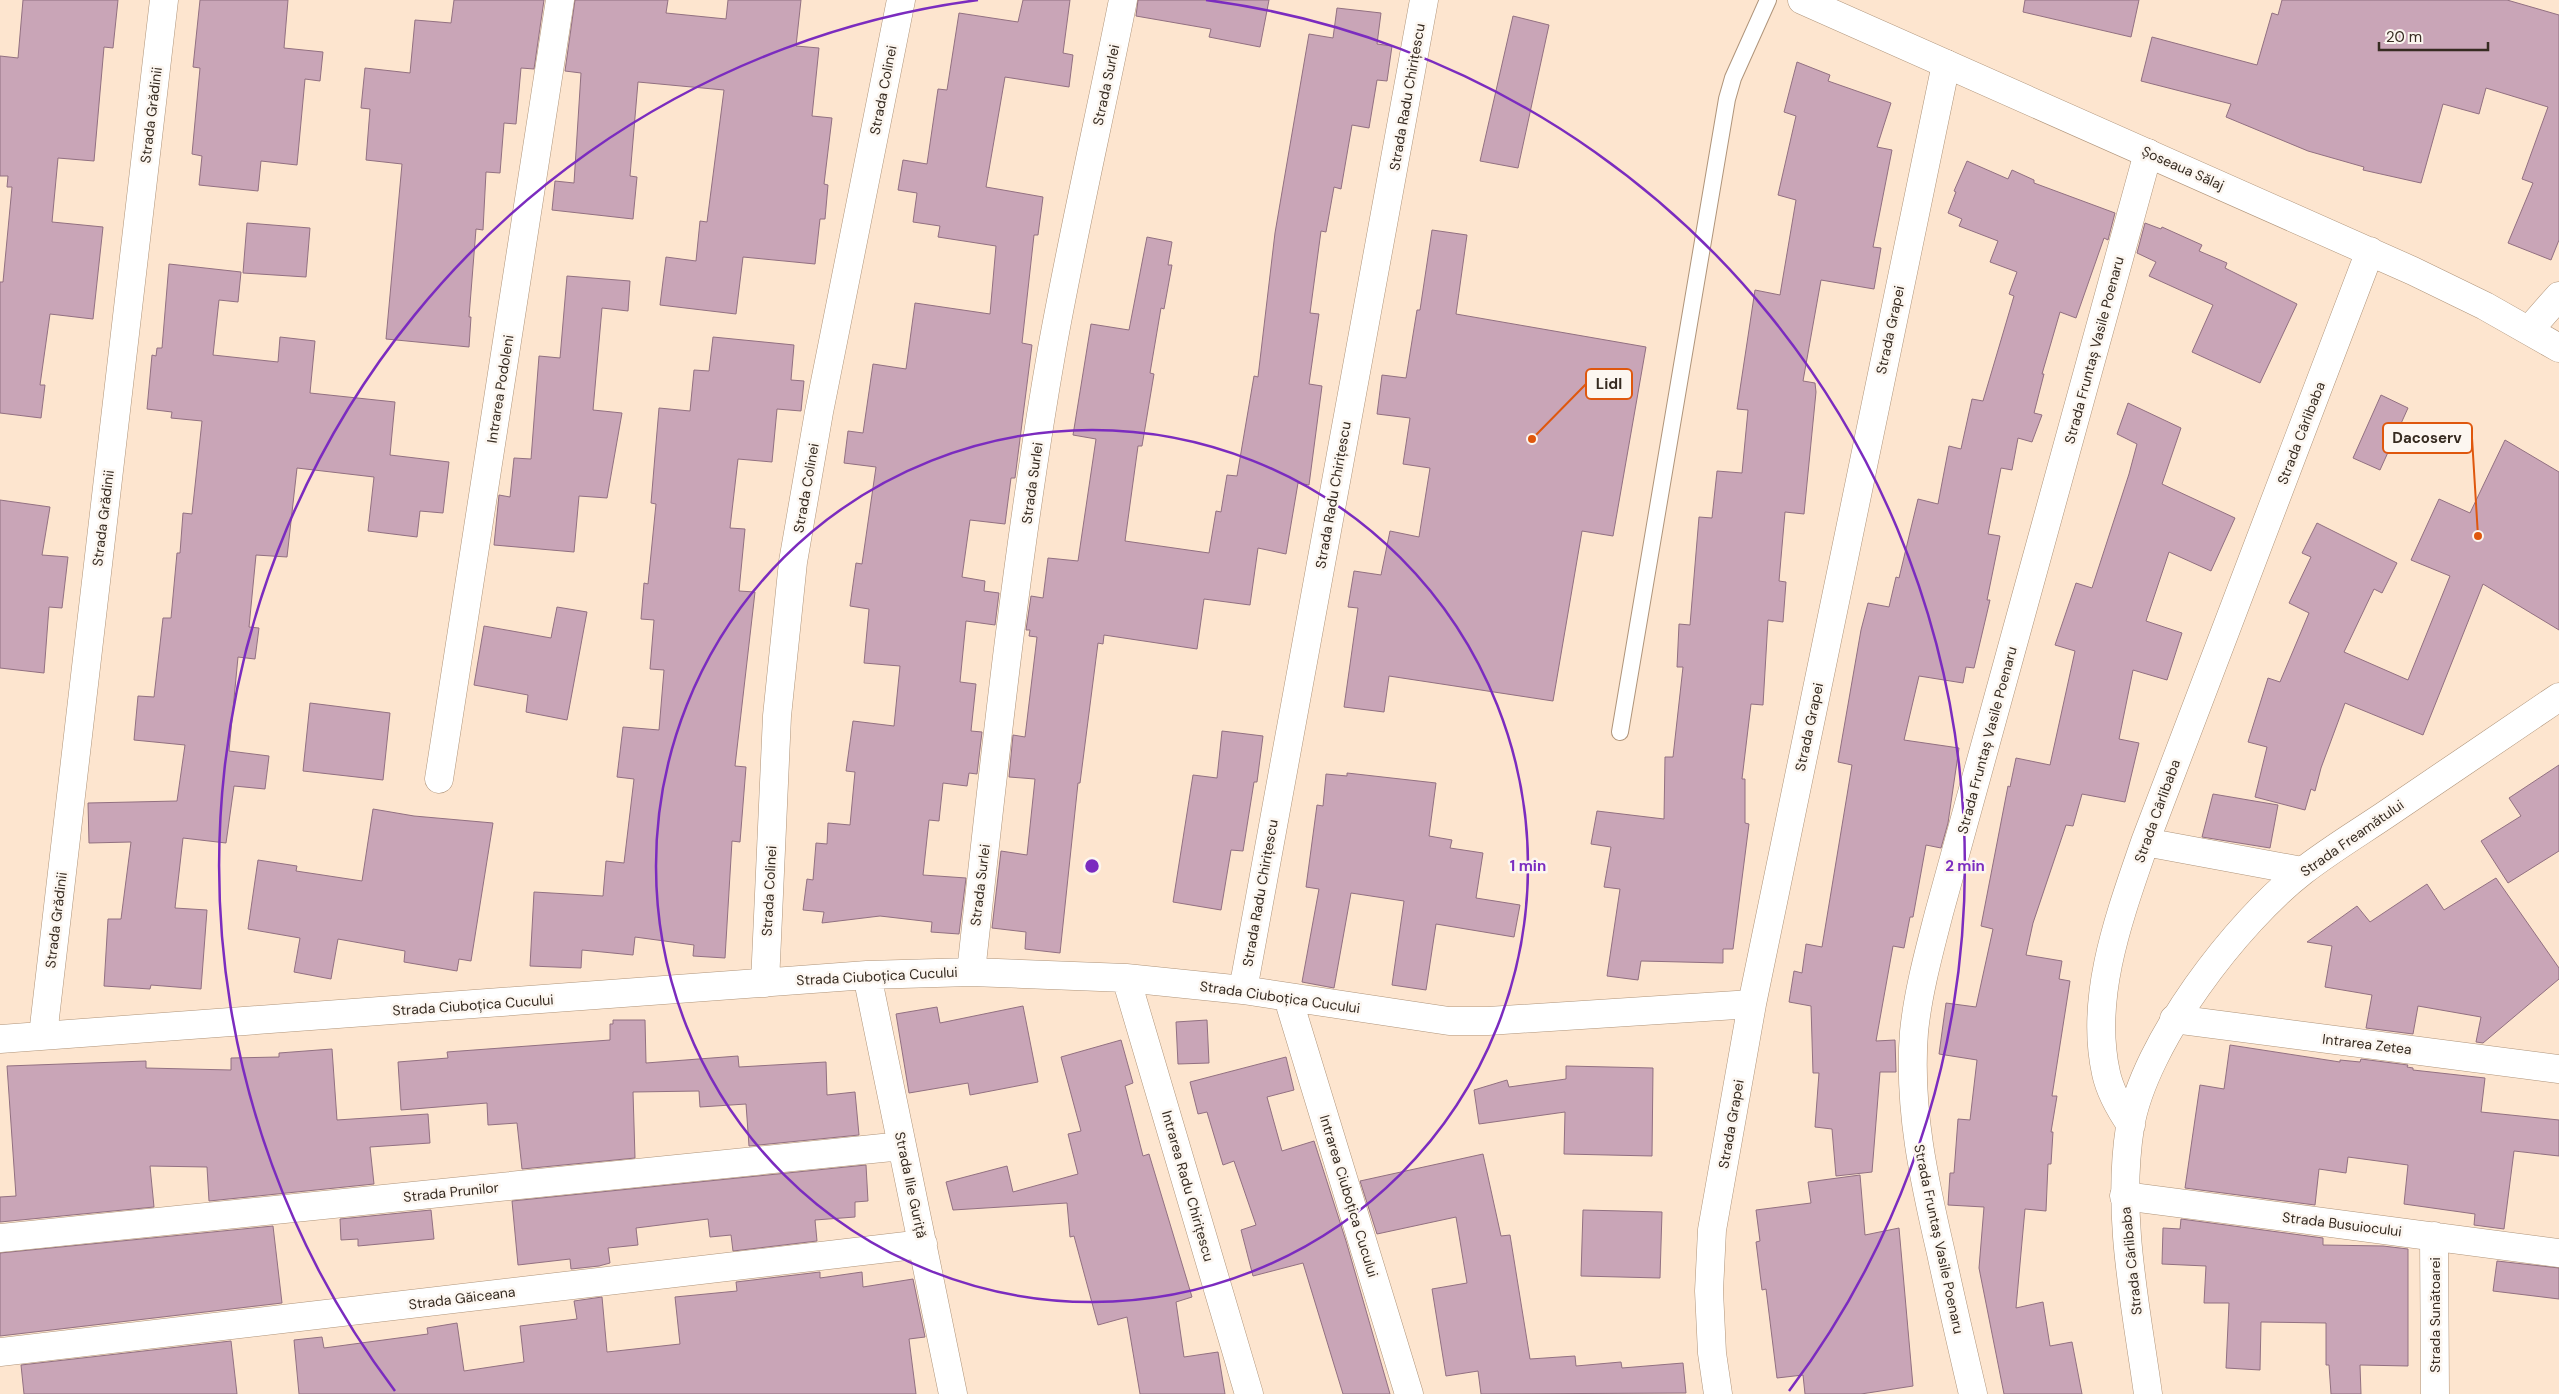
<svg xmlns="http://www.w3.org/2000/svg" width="2559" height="1394" viewBox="0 0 2559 1394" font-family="'DM Sans',sans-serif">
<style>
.building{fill:#c9a5b7;stroke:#927081}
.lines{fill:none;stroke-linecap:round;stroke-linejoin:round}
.lane-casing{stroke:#af947a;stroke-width:18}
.street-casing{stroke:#af947a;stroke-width:29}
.secondary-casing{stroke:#af947a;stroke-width:29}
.lane{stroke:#fff;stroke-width:16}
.street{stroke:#fff;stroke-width:28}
.secondary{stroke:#fff;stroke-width:28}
.ring{fill:none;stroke:#7b2cbf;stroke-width:2.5}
.labels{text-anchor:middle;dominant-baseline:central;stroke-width:5;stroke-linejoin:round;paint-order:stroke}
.street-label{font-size:14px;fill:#362b21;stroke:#fcf6f0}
.centre{fill:#7b2cbf;stroke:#fcf6f0;stroke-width:2.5}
.ring-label{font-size:15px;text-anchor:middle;font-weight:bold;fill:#7b2cbf;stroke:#fcf6f0;stroke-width:5;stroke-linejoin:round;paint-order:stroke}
.leader{fill:none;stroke:#df570d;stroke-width:2}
.callout-dot{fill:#df570d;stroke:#fcf6f0;stroke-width:2}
.callout{fill:#fcf6f0;stroke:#df570d;stroke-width:2}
.callout-label{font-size:15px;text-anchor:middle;font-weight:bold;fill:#362b21}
</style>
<rect width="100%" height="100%" fill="#fde5cf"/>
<path class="building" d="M 23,0 L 118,0 L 113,48 L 104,47 L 94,161 L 58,158 L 52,222 L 103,227 L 93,319 L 50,314 L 40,385 L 45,385 L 41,418 L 0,413 L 0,282 L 3,282 L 12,187 L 7,187 L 8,176 L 0,176 L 0,56 L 18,58 Z
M 200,0 L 288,0 L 284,48 L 323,52 L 320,81 L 305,79 L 297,165 L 261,161 L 258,191 L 199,185 L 202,156 L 192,154 L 200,68 L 193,67 Z
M 454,0 L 544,0 L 534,69 L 521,68 L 516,124 L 504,123 L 500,173 L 486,172 L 483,230 L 476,229 L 469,317 L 471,317 L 469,347 L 386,339 L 402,164 L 366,160 L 370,109 L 361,108 L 365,68 L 410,73 L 415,20 L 451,23 Z
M 575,0 L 668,0 L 666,13 L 726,19 L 728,0 L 801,0 L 796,46 L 819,48 L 812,116 L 832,118 L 824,184 L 828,185 L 825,219 L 820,219 L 815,264 L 743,257 L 736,314 L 660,305 L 666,257 L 696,261 L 700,221 L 707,222 L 724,90 L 638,82 L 630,176 L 637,177 L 633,219 L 552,210 L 555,181 L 574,183 L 581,73 L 565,71 Z
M 1023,0 L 1070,0 L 1063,53 L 1073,55 L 1069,87 L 1005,77 L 986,187 L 1043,197 L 1038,235 L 1034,235 L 1022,343 L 1032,345 L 1015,478 L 1011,478 L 1005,524 L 970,520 L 962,577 L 985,581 L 984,591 L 999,593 L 995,625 L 966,621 L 960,682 L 976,684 L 971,731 L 982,732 L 977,774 L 969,773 L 967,786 L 943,783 L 939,821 L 929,820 L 923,875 L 966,878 L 959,934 L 931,932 L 932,922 L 880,916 L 822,923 L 824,912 L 803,910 L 807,879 L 813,880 L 816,843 L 827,844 L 828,823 L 850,825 L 855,772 L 846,771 L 853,721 L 894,726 L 900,666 L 864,663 L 869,609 L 850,606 L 856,563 L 862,564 L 876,467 L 844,463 L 848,431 L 863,433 L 873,364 L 906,369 L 915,303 L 990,314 L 996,246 L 938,237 L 940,226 L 913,222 L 917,193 L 898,190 L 903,160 L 927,164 L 938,89 L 947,90 L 959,13 L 1018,22 Z
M 1138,0 L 1269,0 L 1260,47 L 1209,37 L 1211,29 L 1136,16 Z
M 2025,0 L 2139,0 L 2131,37 L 2023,12 Z
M 2282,0 L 2507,0 L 2559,15 L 2559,240 L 2551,260 L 2508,243 L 2533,183 L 2522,179 L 2548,107 L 2486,88 L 2479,114 L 2443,104 L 2421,183 L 2363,170 L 2364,167 L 2308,151 L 2226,117 L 2231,104 L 2141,81 L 2152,37 L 2257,65 L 2272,13 L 2278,15 Z
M 1337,8 L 1381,13 L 1377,44 L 1392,46 L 1387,81 L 1377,80 L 1369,128 L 1352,125 L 1341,189 L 1334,187 L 1326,232 L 1321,231 L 1310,313 L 1319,314 L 1309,384 L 1322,386 L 1309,485 L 1298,483 L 1286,554 L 1258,548 L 1250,605 L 1204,599 L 1197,649 L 1104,635 L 1103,644 L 1098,643 L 1080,783 L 1078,783 L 1060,953 L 1025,949 L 1026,932 L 992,928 L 1001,851 L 1027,855 L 1035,779 L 1009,777 L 1013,735 L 1025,737 L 1037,637 L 1029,636 L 1030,630 L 1026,630 L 1031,596 L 1043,598 L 1048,558 L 1078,561 L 1096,439 L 1073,435 L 1091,324 L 1129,330 L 1147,237 L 1172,242 L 1168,265 L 1172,265 L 1164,309 L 1161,308 L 1150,373 L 1154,374 L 1142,446 L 1138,446 L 1125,541 L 1209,553 L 1216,511 L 1221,512 L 1227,475 L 1237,476 L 1254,376 L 1258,377 L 1275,233 L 1309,34 L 1333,38 Z
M 1513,16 L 1549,25 L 1518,168 L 1480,161 Z
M 1797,62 L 1830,75 L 1828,81 L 1891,103 L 1877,147 L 1892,150 L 1873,247 L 1881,248 L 1874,289 L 1821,280 L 1803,381 L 1815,383 L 1816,392 L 1804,514 L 1785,512 L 1779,581 L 1786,582 L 1783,622 L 1768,620 L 1763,705 L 1751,704 L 1742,779 L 1745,779 L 1745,823 L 1749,824 L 1733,949 L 1723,949 L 1723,963 L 1641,961 L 1638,980 L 1607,976 L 1620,889 L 1604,887 L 1611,847 L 1591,844 L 1597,811 L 1664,819 L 1665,757 L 1673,757 L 1683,667 L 1677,667 L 1679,624 L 1690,625 L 1699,517 L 1712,518 L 1717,471 L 1742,473 L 1748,410 L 1737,409 L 1755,290 L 1780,295 L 1796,200 L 1778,195 L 1796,116 L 1784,112 Z
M 1967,161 L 2008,179 L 2012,170 L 2034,180 L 2034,183 L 2115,213 L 2108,240 L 2104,238 L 2076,318 L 2060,312 L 2042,374 L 2044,374 L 2034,413 L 2042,415 L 2032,442 L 2018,438 L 2012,470 L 2001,468 L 1988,534 L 2000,536 L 1987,600 L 1990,600 L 1974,668 L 1966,667 L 1963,683 L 1919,676 L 1904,740 L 1959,748 L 1948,823 L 1941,848 L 1926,845 L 1913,917 L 1910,917 L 1904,948 L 1893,946 L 1876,1041 L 1895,1040 L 1896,1072 L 1880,1072 L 1872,1172 L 1836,1176 L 1832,1129 L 1815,1127 L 1819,1073 L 1813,1073 L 1811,1006 L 1789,1002 L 1794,971 L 1802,973 L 1806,944 L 1822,947 L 1852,765 L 1838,762 L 1861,630 L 1868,603 L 1889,607 L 1896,577 L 1899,578 L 1918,499 L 1938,504 L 1949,446 L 1961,449 L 1972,399 L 1983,401 L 2014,296 L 2009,294 L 2017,272 L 1990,262 L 1998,241 L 1959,226 L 1962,219 L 1948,213 L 1956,192 L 1954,191 Z
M 247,223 L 310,228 L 306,277 L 243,273 Z
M 2145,223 L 2161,229 L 2162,227 L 2202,245 L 2199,251 L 2227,263 L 2225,268 L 2297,304 L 2260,383 L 2192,352 L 2213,305 L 2149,276 L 2156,262 L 2137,253 Z
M 1432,230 L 1467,235 L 1456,314 L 1646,347 L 1613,536 L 1582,531 L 1553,701 L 1389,676 L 1384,712 L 1344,707 L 1358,608 L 1348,607 L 1354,571 L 1381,575 L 1390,531 L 1419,537 L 1430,468 L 1403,464 L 1410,418 L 1377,414 L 1382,375 L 1406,378 L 1417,310 L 1420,310 Z
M 169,264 L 241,272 L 238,302 L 219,300 L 213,355 L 278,362 L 280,337 L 315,341 L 310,393 L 395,402 L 390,455 L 449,462 L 443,513 L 420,511 L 417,537 L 368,531 L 374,477 L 297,468 L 287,557 L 256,555 L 249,627 L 259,628 L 255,659 L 238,657 L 229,751 L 269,756 L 265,789 L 234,786 L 226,843 L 183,838 L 175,908 L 207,910 L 201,989 L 151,985 L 150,989 L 104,986 L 108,919 L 121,919 L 131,842 L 89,843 L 88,803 L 177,801 L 185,745 L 134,740 L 138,696 L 154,697 L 163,618 L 171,618 L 177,553 L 180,553 L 183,513 L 192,514 L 202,421 L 171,418 L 172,412 L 147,409 L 152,355 L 156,356 L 157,348 L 162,348 Z
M 567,276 L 630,281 L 628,311 L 602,308 L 593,410 L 622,413 L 607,498 L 579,496 L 574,552 L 494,545 L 499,495 L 510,497 L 514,458 L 531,459 L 539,356 L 560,358 Z
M 713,337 L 794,345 L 791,380 L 804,381 L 801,411 L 777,409 L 772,462 L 738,459 L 730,528 L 745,529 L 739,591 L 755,592 L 735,766 L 746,767 L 740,842 L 732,841 L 725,958 L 693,956 L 694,945 L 635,937 L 633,955 L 582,950 L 581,968 L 530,966 L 534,892 L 603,896 L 606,861 L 624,863 L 634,779 L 617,777 L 623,727 L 659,730 L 664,670 L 650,669 L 654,620 L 641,619 L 644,583 L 648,584 L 656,504 L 651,503 L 659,408 L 690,411 L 694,370 L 709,371 Z
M 2381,395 L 2408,408 L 2380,470 L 2353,458 Z
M 2128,403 L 2181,428 L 2162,484 L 2235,518 L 2211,571 L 2169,552 L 2146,621 L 2182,633 L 2167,680 L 2133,670 L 2119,739 L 2139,743 L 2125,802 L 2082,794 L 2073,826 L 2066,825 L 2033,923 L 2026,955 L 2062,961 L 2059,979 L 2070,981 L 2052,1096 L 2057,1096 L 2051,1132 L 2053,1132 L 2051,1164 L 2048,1164 L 2046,1211 L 2025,1209 L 2016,1308 L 2043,1302 L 2050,1346 L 2072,1342 L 2082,1394 L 2004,1394 L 1979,1268 L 1984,1207 L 1948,1205 L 1950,1173 L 1954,1173 L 1958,1119 L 1970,1120 L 1977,1060 L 1939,1054 L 1946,1003 L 1976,1007 L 1993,929 L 1981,926 L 2008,786 L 2010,787 L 2016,758 L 2050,765 L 2075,651 L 2055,645 L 2076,583 L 2092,588 L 2129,474 L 2137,444 L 2117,434 Z
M 2505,440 L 2559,472 L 2559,630 L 2483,584 L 2423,735 L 2345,703 L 2321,768 L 2315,791 L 2311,789 L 2305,810 L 2255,797 L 2267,747 L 2248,742 L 2268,678 L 2280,682 L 2309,613 L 2289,603 L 2311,557 L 2302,553 L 2317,523 L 2397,563 L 2382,593 L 2374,589 L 2344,652 L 2408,680 L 2450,576 L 2411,560 L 2439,499 L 2470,513 Z
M 0,500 L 50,507 L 42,555 L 68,557 L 62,608 L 49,607 L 44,673 L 0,668 Z
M 557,607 L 587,612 L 567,720 L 526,712 L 528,695 L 474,685 L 484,626 L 551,638 Z
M 310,703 L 390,713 L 383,780 L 303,771 Z
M 1222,731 L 1263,736 L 1257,782 L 1254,782 L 1243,851 L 1231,850 L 1221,910 L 1173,902 L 1193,775 L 1217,778 Z
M 2559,765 L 2559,851 L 2508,883 L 2481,841 L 2521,816 L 2509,798 Z
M 1347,773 L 1436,783 L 1429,836 L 1452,840 L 1450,848 L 1483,853 L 1476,898 L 1520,905 L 1514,937 L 1436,924 L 1426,990 L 1392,985 L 1404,901 L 1351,893 L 1334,988 L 1302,982 L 1319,889 L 1306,887 L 1317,805 L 1323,806 L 1326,774 L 1347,776 Z
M 2213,794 L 2278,805 L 2270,848 L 2202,837 Z
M 373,809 L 414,816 L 493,823 L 471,961 L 459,959 L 457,971 L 404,962 L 405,951 L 338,939 L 331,979 L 294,972 L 300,938 L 248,929 L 258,860 L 297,866 L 296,871 L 362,881 Z
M 2496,878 L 2559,968 L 2559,979 L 2483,1043 L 2476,1042 L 2481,1017 L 2418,1006 L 2413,1034 L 2366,1028 L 2372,995 L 2325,987 L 2332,946 L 2307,942 L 2357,906 L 2370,922 L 2427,884 L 2444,910 Z
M 1023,1006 L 1038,1082 L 970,1095 L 968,1083 L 909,1093 L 896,1014 L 937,1007 L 940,1023 Z
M 613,1020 L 645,1020 L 646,1063 L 738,1056 L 739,1067 L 826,1062 L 827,1095 L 855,1092 L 859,1135 L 749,1146 L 746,1104 L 700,1107 L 699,1091 L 633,1092 L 635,1158 L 522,1169 L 517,1123 L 488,1125 L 487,1103 L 401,1110 L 398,1062 L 448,1058 L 447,1052 L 610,1040 L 610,1024 L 613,1024 Z
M 1207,1020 L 1209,1063 L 1178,1064 L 1176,1022 Z
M 1121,1040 L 1133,1083 L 1125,1086 L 1143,1156 L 1149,1154 L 1192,1297 L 1176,1302 L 1184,1357 L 1218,1352 L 1225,1394 L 1140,1394 L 1127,1317 L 1098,1325 L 1074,1236 L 1070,1237 L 1067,1203 L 953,1210 L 946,1182 L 1007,1166 L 1013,1192 L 1078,1174 L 1068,1134 L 1081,1131 L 1061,1057 Z
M 2230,1045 L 2340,1062 L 2340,1060 L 2360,1062 L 2361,1059 L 2408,1065 L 2407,1067 L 2413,1068 L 2413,1070 L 2485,1078 L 2481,1112 L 2559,1120 L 2559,1156 L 2514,1151 L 2504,1229 L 2474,1225 L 2475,1214 L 2404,1204 L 2408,1165 L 2348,1157 L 2346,1173 L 2319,1169 L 2315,1205 L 2185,1188 L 2200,1085 L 2224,1089 Z
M 332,1049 L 337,1120 L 428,1114 L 430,1143 L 370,1147 L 374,1184 L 209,1201 L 207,1167 L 150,1166 L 154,1207 L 0,1222 L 0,1197 L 16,1196 L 7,1066 L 146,1061 L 146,1068 L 231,1070 L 231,1058 L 279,1057 L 279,1053 Z
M 1286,1057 L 1294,1090 L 1267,1097 L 1282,1151 L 1314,1141 L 1346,1241 L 1390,1394 L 1343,1394 L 1303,1263 L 1253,1276 L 1241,1230 L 1256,1225 L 1234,1161 L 1223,1165 L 1207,1112 L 1198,1114 L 1190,1082 Z
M 1566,1066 L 1653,1068 L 1652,1156 L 1564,1154 L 1565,1112 L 1479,1124 L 1474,1090 L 1507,1080 L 1509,1087 L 1566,1079 Z
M 1483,1154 L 1501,1236 L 1510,1235 L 1530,1359 L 1575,1356 L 1576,1366 L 1621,1362 L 1622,1368 L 1683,1363 L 1686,1393 L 1481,1394 L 1478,1371 L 1446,1376 L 1432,1289 L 1467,1283 L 1456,1217 L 1377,1234 L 1360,1181 Z
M 866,1165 L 868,1201 L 855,1202 L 855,1217 L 815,1220 L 817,1241 L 733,1251 L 731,1235 L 710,1237 L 708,1219 L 636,1228 L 638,1245 L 608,1248 L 610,1263 L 599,1266 L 571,1269 L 570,1259 L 518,1265 L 512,1201 Z
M 1860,1175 L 1865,1235 L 1899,1228 L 1913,1386 L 1861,1394 L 1805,1394 L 1803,1375 L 1777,1378 L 1766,1289 L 1762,1290 L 1756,1242 L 1760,1241 L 1756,1210 L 1811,1203 L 1808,1182 Z
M 431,1210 L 434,1239 L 358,1246 L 358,1239 L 341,1240 L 340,1219 Z
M 1583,1210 L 1662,1212 L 1660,1278 L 1581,1276 Z
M 2181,1219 L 2323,1238 L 2323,1245 L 2383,1246 L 2408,1249 L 2408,1366 L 2360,1365 L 2361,1394 L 2331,1394 L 2329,1365 L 2326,1365 L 2326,1323 L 2261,1322 L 2260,1370 L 2226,1368 L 2229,1303 L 2204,1303 L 2206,1266 L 2162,1264 L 2163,1228 L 2180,1229 Z
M 273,1226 L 282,1303 L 0,1336 L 0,1253 Z
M 2497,1261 L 2559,1268 L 2559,1299 L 2493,1291 Z
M 820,1272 L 820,1278 L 862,1272 L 863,1287 L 913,1279 L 925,1337 L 909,1339 L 916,1394 L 299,1394 L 294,1340 L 322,1337 L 324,1348 L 428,1334 L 427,1328 L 457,1323 L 464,1371 L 524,1362 L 520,1326 L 577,1319 L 574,1301 L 602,1297 L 607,1352 L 680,1344 L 675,1297 L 737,1291 L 736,1282 Z
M 231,1341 L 237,1394 L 24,1394 L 21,1365 Z"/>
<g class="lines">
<g class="lane-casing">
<path id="lane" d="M 1620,732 L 1727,99 L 1733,78 L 1768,0"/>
</g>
<g class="street-casing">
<path id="street" d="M 2529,330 L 2559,296
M 439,779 L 560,0
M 971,972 C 994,764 1016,555 1052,349 C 1073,232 1100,116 1123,0
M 867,975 L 953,1394
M 1126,978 L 1249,1394
M 765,983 L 777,716 L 793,562 L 819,412 L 901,0
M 1243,990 L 1424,0
M 1288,998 L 1409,1394
M 2174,1019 L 2559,1069
M 43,1035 L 164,0
M 0,1039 L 867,975 L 971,972 L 1126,978 L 1243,990 L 1449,1021 L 1488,1021 L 1752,1004
M 2124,1196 L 2559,1253
M 2434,1236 L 2435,1394
M 0,1238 L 902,1146
M 0,1352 L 923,1244
M 1718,1394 L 1712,1353 L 1709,1291 L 1712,1230 L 1752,1004 L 1946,64
M 1973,1394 C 1962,1347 1951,1300 1941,1253 C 1924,1180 1908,1108 1914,1032 C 1918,992 1929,952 1939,913 L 2148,153"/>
</g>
<g class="secondary-casing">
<path id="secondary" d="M 1802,0 L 2413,271 L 2485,306 L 2559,348
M 2145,842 L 2302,871
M 2131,1125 C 2120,1109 2110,1092 2106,1073 C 2089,996 2120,915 2145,842 L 2370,251
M 2148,1394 C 2136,1306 2116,1216 2130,1127 C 2144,1043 2237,922 2303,871 C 2330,850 2360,832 2388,813 C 2445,774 2502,736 2559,697"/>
</g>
<use href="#lane" class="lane"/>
<use href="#street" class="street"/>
<use href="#secondary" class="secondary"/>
</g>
<g class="ring">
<circle cx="1092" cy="866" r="436"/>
<path d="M395 1391A873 873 0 0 1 978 0M1206 0A873 873 0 0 1 1789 1391"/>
</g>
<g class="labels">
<g class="street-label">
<text transform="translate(1106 85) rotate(-78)">Strada Surlei</text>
<text transform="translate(883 90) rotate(-79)">Strada Colinei</text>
<text transform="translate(1407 97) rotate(-80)">Strada Radu Chirițescu</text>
<text transform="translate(151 115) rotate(-83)">Strada Grădinii</text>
<text transform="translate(2183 168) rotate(24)">Șoseaua Sălaj</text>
<text transform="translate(1890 330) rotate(-78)">Strada Grapei</text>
<text transform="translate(2094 350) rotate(-75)">Strada Fruntaș Vasile Poenaru</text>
<text transform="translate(500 389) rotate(-81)">Intrarea Podoleni</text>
<text transform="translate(2301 433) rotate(-69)">Strada Cârlibaba</text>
<text transform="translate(1032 483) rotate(-82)">Strada Surlei</text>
<text transform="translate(806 488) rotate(-80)">Strada Colinei</text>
<text transform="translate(1333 495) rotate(-80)">Strada Radu Chirițescu</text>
<text transform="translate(103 518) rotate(-83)">Strada Grădinii</text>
<text transform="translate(1809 727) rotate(-78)">Strada Grapei</text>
<text transform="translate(1987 740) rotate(-75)">Strada Fruntaș Vasile Poenaru</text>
<text transform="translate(2157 811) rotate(-70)">Strada Cârlibaba</text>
<text transform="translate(2352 838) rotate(-35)">Strada Freamătului</text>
<text transform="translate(980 885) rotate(-83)">Strada Surlei</text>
<text transform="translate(769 891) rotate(-87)">Strada Colinei</text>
<text transform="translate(1260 893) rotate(-80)">Strada Radu Chirițescu</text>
<text transform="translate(56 920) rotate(-83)">Strada Grădinii</text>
<text transform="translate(877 976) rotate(-3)">Strada Ciuboțica Cucului</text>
<text transform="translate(1280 997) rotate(8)">Strada Ciuboțica Cucului</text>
<text transform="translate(473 1005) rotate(-4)">Strada Ciuboțica Cucului</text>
<text transform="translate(2367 1044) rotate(7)">Intrarea Zetea</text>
<text transform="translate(1731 1124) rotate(-80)">Strada Grapei</text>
<text transform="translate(911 1185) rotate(78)">Strada Ilie Guriță</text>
<text transform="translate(1188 1186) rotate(74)">Intrarea Radu Chirițescu</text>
<text transform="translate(451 1192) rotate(-6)">Strada Prunilor</text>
<text transform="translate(1349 1196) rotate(73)">Intrarea Ciuboțica Cucului</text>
<text transform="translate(2342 1224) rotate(7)">Strada Busuiocului</text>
<text transform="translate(1939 1239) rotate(78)">Strada Fruntaș Vasile Poenaru</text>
<text transform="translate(2131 1261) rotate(-96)">Strada Cârlibaba</text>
<text transform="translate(462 1298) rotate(-7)">Strada Găiceana</text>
<text transform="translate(2435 1315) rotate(-90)">Strada Sunătoarei</text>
</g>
</g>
<circle cx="1092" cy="866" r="8" class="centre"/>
<g class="ring-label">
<text x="1528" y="871">1 min</text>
<text x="1965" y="871">2 min</text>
</g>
<path class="leader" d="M1532 439L1586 384M2478 536L2472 438"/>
<g class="callout-dot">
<circle cx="1532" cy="439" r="5"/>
<circle cx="2478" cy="536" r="5"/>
</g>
<g class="callout">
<rect x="1586" y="369" width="46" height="30" rx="5"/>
<rect x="2383" y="423" width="89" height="30" rx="5"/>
</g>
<g class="callout-label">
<text x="1609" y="389">Lidl</text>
<text x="2427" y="443">Dacoserv</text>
</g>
<path d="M2379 42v8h109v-8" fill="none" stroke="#362b21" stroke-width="2.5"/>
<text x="2386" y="42" font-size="15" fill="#362b21" stroke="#fcf6f0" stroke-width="4" paint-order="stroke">20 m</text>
</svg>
